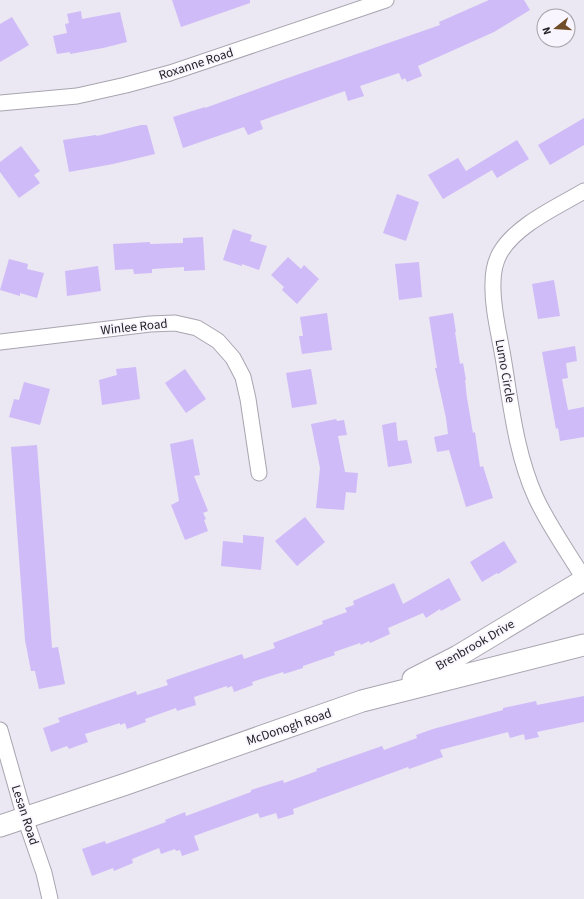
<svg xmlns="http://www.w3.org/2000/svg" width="584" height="899" viewBox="0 0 584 899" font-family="'Source Sans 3',sans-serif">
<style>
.building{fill:#cfbbf7}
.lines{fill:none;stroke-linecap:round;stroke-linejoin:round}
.street-casing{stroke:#a8a5b0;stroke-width:17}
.secondary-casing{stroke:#a8a5b0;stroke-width:23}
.street{stroke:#fff;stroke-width:15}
.secondary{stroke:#fff;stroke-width:21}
.labels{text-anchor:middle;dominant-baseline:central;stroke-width:3.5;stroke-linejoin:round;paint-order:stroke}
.street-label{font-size:13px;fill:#242327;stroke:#f8f5fe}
</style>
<rect width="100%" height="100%" fill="#ebe7f3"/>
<path class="building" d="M 172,0 L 250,0 L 250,3 L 181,27 Z
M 489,0 L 524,0 L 530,10 L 494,32 L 418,66 L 422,76 L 407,82 L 405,78 L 402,80 L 399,73 L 360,86 L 364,96 L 348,101 L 345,91 L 260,121 L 263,129 L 248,135 L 244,127 L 183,148 L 173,117 L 205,107 L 205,108 L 282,80 L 440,25 L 439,22 Z
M 81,11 L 82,19 L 120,12 L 127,42 L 103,48 L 70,54 L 70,52 L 57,54 L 53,36 L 67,33 L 65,24 L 69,23 L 67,14 Z
M 12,17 L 29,45 L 0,62 L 0,24 Z
M 584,118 L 584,145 L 550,165 L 538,145 Z
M 141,125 L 147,125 L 155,154 L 113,164 L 69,172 L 63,140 L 96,135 L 97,136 Z
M 517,140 L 529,159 L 497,178 L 492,170 L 443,199 L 428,175 L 458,158 L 466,171 Z
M 21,146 L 40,171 L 34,175 L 40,183 L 19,198 L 0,172 L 0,162 Z
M 397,194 L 419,202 L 406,241 L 383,233 Z
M 233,229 L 252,235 L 250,241 L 267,246 L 259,270 L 242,264 L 242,266 L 223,260 Z
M 203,237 L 205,270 L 184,271 L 184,267 L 152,269 L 152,273 L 134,274 L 133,269 L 115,270 L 113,244 L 150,242 L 150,244 L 183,243 L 183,238 Z
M 288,257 L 301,269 L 304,265 L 319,279 L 297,304 L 282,290 L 284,287 L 271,275 Z
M 9,259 L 28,264 L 27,269 L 44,273 L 37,298 L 20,293 L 20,296 L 0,290 Z
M 419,262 L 422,297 L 399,300 L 395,264 Z
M 98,266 L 101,291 L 67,296 L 65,271 Z
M 554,280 L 560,316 L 538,319 L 532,284 Z
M 327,313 L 332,350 L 302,354 L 299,336 L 303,336 L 300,317 Z
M 453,313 L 456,332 L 455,332 L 460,364 L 463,363 L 466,380 L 465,380 L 467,398 L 473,433 L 475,432 L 480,467 L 483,466 L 493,498 L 466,507 L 449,450 L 437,452 L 434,437 L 448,434 L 446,418 L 435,368 L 437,368 L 429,317 Z
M 575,346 L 577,361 L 566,363 L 568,378 L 562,379 L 568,410 L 584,407 L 584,437 L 560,441 L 558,428 L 556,429 L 542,352 Z
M 136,367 L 140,399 L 102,405 L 99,380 L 117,375 L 116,369 Z
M 185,369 L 206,399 L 186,413 L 165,383 Z
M 311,369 L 317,404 L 292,408 L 286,373 Z
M 24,382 L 50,389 L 40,425 L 9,417 L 14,399 L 19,400 Z
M 336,419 L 337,421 L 344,420 L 347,435 L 338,436 L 345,472 L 358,473 L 356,493 L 346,492 L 344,510 L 316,508 L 320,468 L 311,424 Z
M 396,422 L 398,441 L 407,440 L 412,463 L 388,467 L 382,425 Z
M 193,439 L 200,475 L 194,476 L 208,511 L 203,513 L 206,519 L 204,520 L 208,531 L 185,540 L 171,505 L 179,501 L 170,444 Z
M 37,445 L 52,648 L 58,647 L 65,684 L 39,689 L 35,671 L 31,671 L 25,640 L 11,447 Z
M 305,517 L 325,542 L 297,566 L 275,541 Z
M 243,535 L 264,537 L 261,570 L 221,566 L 223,541 L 243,543 Z
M 504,541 L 517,562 L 498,574 L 497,573 L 482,582 L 470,562 Z
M 449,578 L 461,600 L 441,611 L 440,609 L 426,618 L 423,613 L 388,628 L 390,634 L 370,643 L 369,641 L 361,645 L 360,643 L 334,652 L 335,655 L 303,666 L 303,668 L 284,674 L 283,672 L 252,682 L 253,685 L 234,692 L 232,686 L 227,688 L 227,686 L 194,697 L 196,705 L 177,711 L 176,708 L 145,719 L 146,722 L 127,729 L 125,723 L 120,725 L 120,723 L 85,734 L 88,742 L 69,749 L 67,746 L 51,752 L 43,728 L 60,722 L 58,718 L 136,691 L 137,695 L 168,685 L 166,680 L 242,654 L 244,659 L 275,648 L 273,643 L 323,624 L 322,621 L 347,612 L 345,608 L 354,605 L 353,601 L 394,583 L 403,604 Z
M 584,696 L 584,722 L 537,732 L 539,737 L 525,740 L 524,734 L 510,738 L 508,732 L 440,750 L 443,757 L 409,769 L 408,767 L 293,809 L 294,814 L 278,819 L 276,813 L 260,818 L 258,813 L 194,836 L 199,850 L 182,856 L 180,850 L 176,851 L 175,849 L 161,854 L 159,848 L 132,859 L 133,863 L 114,871 L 113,868 L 92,876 L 82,849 L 105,841 L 106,844 L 166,822 L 165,820 L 185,812 L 186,816 L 251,792 L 251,790 L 283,780 L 284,783 L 317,771 L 316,769 L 382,746 L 384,750 L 417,738 L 416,735 L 433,729 L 503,710 L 503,708 L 536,701 L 537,705 Z"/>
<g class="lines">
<g class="street-casing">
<path id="street" d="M 0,103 L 77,96 L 126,85 L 170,73 L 386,0
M 584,191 C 557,207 516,225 500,253 C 495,262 493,273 493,283 C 492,307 499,333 503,357 C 511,405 516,454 536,498 C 549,526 568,552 584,579
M 0,342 L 150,324 L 175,323 L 197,328 L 218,341 L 233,358 L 243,377 L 248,399 L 259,473
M 0,730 L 25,818 L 44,873 L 50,899"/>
</g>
<g class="secondary-casing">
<path id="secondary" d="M 413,679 L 458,656 L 584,580
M 0,826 L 126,784 L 362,701 L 584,645"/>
</g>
<use href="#street" class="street"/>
<use href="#secondary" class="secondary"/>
</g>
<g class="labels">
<g class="street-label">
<text transform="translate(196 64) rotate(-18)">Roxanne Road</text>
<text transform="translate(134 327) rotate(-6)">Winlee Road</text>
<text transform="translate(505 371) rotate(80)">Lumo Circle</text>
<text transform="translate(475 645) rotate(-30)">Brenbrook Drive</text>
<text transform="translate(289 727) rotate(-19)">McDonogh Road</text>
<text transform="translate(25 815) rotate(72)">Lesan Road</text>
</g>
</g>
<g transform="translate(556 28) rotate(253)"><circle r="19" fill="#f8f5fe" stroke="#a3a1a8"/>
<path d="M0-3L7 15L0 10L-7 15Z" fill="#714d27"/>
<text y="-6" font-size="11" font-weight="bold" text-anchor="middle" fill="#242327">N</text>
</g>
</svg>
